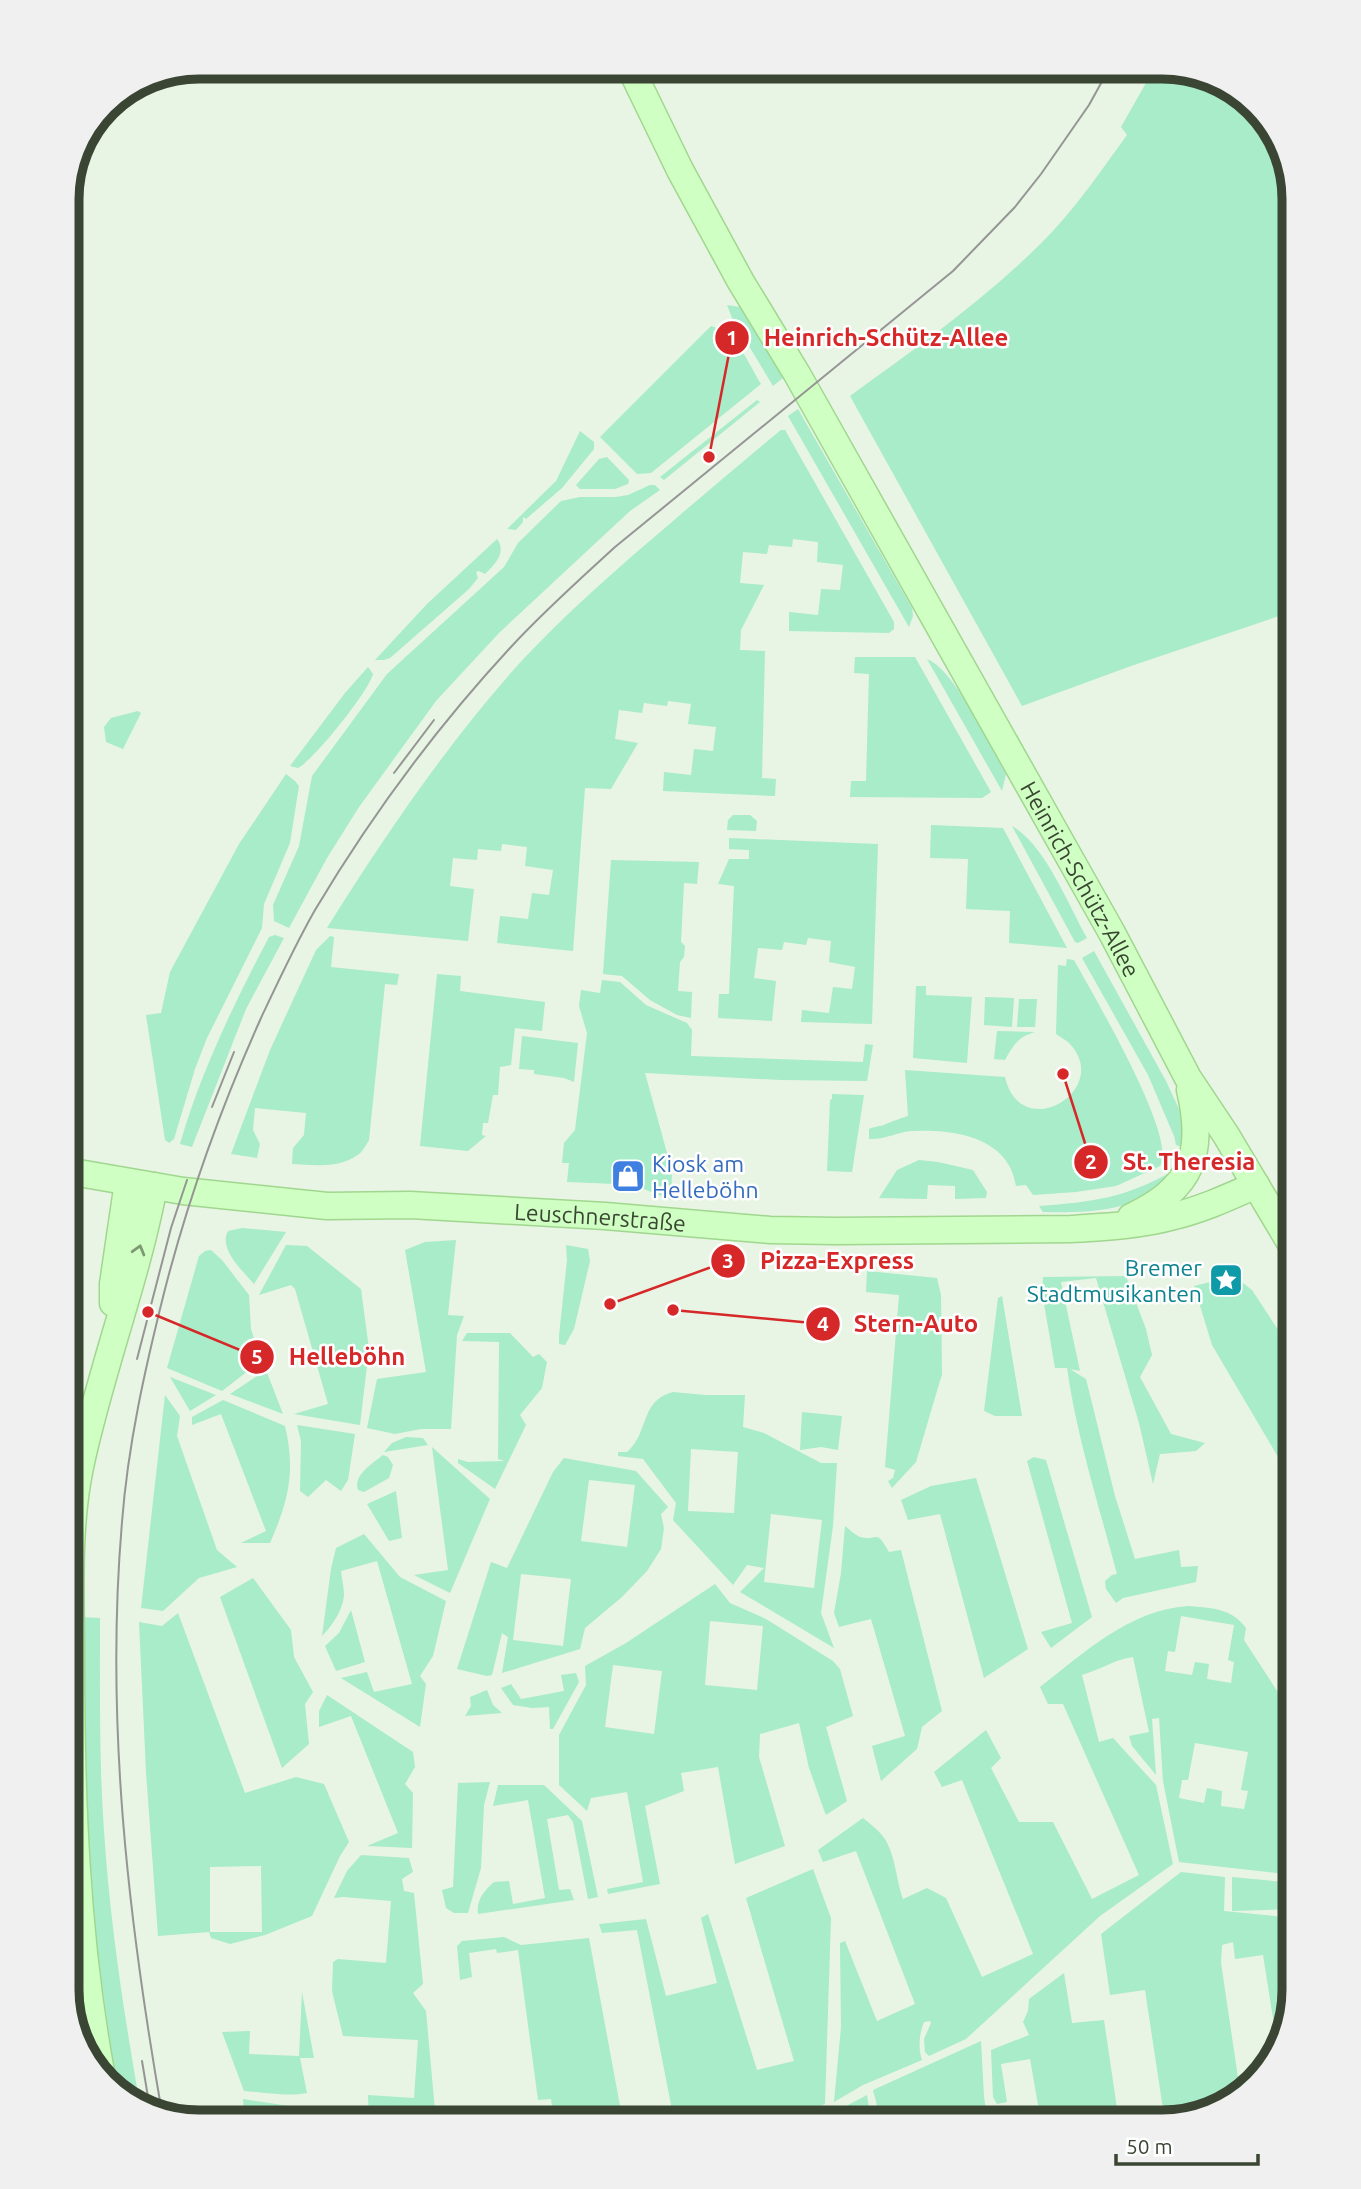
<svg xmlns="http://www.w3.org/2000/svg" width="1361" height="2189" viewBox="0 0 1361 2189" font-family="Ubuntu,sans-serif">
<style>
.green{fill:#a8ecc9;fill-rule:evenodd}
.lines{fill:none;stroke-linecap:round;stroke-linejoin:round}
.secondary-casing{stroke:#a0d78f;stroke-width:29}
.secondary{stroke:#cfffc2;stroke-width:26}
.tram{stroke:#959595;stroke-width:2}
.oneway{stroke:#7d9973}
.labels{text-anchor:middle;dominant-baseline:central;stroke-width:5;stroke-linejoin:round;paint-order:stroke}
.street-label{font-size:23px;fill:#3a4633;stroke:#fff}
.shop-label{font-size:23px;fill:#366cbe;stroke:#fff;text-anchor:start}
.culture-label{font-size:23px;fill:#0d838f;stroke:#fff;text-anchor:end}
.rim{fill:none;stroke:#3a4633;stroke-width:9}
.leader{fill:none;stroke:#d62828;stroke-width:2.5}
.callout-dot{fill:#d62828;stroke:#fff;stroke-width:2.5}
.mark-label{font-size:21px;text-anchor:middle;font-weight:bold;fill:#fff}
.callout-label{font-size:24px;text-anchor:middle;font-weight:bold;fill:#d62828;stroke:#fff;stroke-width:5;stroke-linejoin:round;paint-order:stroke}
</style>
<rect width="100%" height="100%" fill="#e8f4e4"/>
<path class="green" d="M 1155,67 L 1171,67 L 1236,89 L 1281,140 L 1294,199 L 1294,614 L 1288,613 L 1131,666 L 1022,706 L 850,396 C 920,345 992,295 1052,232 C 1080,202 1103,168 1127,135 L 1121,127 Z
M 727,305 L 740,307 L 783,378 L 773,386 L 732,318 Z
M 711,326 C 737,332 748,363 761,384 L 651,473 L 637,474 L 600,437 Z
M 757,400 L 760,402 L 664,480 L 660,477 Z
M 798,409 L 912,608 L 913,616 L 909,627 L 788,416 Z
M 781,430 L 785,430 L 894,622 L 894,629 L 889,633 L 789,631 L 789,612 L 818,615 L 821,589 L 840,590 L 843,565 L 817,562 L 818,542 L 793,539 L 792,547 L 769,545 L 767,554 L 743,552 L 740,583 L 764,585 L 741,630 L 740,650 L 765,651 L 762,778 L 776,779 L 775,796 L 663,791 L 664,772 L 691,775 L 694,749 L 713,751 L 716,727 L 688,724 L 691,704 L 668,701 L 667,706 L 644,703 L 642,713 L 619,710 L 615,739 L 638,743 L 611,789 L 585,788 L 573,951 L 497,943 L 500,916 L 528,919 L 532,893 L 549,895 L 553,870 L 525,866 L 527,847 L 502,844 L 501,851 L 478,849 L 477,860 L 453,858 L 450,886 L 474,889 L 468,941 L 327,928 C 382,840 441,753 509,675 C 547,632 589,594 631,557 C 681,514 730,472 781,430 Z
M 580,431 L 594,442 L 594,449 L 562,488 L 526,519 L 523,517 L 523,522 L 516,530 L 507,529 L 556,481 Z
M 607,457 L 629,480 L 628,484 L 615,489 L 580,489 L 576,485 L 599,459 Z
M 650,485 L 655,485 L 660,490 L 630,511 L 499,633 L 436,701 L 359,807 L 327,858 L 289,928 L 274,921 L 273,905 L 299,846 L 312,776 L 387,674 L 504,567 L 518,543 L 561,501 L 580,497 L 616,497 L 628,495 Z
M 497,539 C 507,552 495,564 485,574 L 479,571 L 476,572 L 478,578 L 469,589 L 390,658 L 384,660 L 375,660 L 427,604 Z
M 855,657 L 915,657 L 991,792 L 982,798 L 850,797 L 851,781 L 866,781 L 869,674 L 854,673 Z
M 927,659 C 956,671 989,745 1006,774 L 1002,791 Z
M 368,667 L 373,674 C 369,691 314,760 298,768 L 290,766 L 345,693 Z
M 138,711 L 141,713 L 123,749 L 106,742 L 104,727 L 111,718 Z
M 286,774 L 295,781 L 299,786 L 290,843 L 264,904 L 262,928 L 207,1038 L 195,1069 L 174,1139 L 169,1143 L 165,1140 L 146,1015 L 161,1013 L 170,972 L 239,844 Z
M 733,815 L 750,815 L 757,821 L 756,831 L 727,830 L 728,820 Z
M 931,825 L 1003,828 L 1067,948 L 1009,943 L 1010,911 L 966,909 L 968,859 L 930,858 Z
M 1012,826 C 1044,843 1069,906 1087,938 L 1078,943 L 1075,942 Z
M 729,838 L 878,844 L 872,1024 L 801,1022 L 802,1010 L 829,1013 L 833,987 L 852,989 L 855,967 L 829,962 L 831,941 L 808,938 L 806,945 L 784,942 L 782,950 L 758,948 L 754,978 L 776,981 L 772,1021 L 718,1018 L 719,994 L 729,994 L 734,886 L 718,884 L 729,859 L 749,859 L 749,850 L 729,849 Z
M 611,860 L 699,862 L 697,884 L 684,883 L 681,942 L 685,946 L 684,957 L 680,962 L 678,991 L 692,992 L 691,1018 L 677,1015 L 650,1000 L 622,976 L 603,974 Z
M 275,935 L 284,938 L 246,1009 L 192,1147 L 180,1144 C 201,1071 234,1004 269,937 Z
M 330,936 L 334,937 L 331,967 L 399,974 L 397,985 L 385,984 L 369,1140 C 366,1145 363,1151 359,1154 C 340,1169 314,1165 292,1164 L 293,1148 L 304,1135 L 306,1113 L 255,1108 L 253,1130 L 260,1144 L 257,1158 L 231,1154 L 270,1050 L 316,950 Z
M 1094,951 L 1166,1081 L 1179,1109 L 1186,1127 L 1186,1148 L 1176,1145 L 1174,1136 L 1148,1075 L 1082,958 Z
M 1067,959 L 1074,960 C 1091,991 1179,1139 1160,1166 L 1116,1186 L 1076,1192 L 1033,1195 L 1026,1185 L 1016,1186 C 1009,1136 952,1129 912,1131 C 896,1132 885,1140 869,1139 L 869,1129 C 875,1126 880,1127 886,1124 C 894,1121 900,1118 908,1116 L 905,1070 L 1005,1077 C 1021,1146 1114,1089 1069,1043 C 1066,1040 1060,1037 1056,1034 L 1058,965 L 1066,966 Z
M 437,974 L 461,976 L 460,991 L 545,1002 L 542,1031 L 515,1028 L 511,1065 L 500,1067 L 498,1095 L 493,1095 L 488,1123 L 483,1123 L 482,1135 L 486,1136 L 468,1151 L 420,1146 Z
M 602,980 L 620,982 L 646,1005 L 687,1023 L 692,1030 L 691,1056 L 863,1062 L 865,1044 L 873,1045 L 867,1081 L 781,1080 L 645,1073 L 672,1171 L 671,1200 L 639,1187 L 640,1167 L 618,1165 L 616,1184 L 567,1182 L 569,1163 L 562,1163 L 564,1143 L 575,1130 L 587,1033 L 579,1006 L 581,990 L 600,993 Z
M 916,986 L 926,986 L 926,995 L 972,997 L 967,1063 L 913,1058 Z
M 985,997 L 1014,998 L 1012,1027 L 984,1025 Z
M 1019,999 L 1037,999 L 1035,1027 L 1017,1027 Z
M 997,1031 L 1035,1032 C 1018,1037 1013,1045 1005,1060 L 994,1059 Z
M 522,1036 L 578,1043 L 574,1082 L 564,1078 L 534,1074 L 534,1070 L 519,1069 Z
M 832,1094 L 864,1095 L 852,1172 L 827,1171 L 830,1100 L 832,1099 Z
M 919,1160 L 938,1162 L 973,1170 L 987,1192 L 986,1198 L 955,1199 L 955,1186 L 928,1185 L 927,1199 L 879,1198 L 897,1170 Z
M 1173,1171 C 1168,1177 1162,1187 1155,1192 C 1123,1212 1080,1213 1043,1212 L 1039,1206 C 1093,1202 1125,1198 1173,1171 Z
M 242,1228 L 286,1232 L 254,1284 C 243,1271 218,1249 228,1231 Z
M 456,1240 L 448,1315 L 464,1316 L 457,1335 L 451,1429 L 421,1429 L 395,1434 L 367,1428 L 377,1379 L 426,1372 L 405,1250 L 425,1242 Z
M 286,1245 L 307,1246 L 361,1289 L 369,1349 L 360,1425 L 294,1414 L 328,1404 L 295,1289 L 291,1285 L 259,1295 Z
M 566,1245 L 588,1249 L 590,1261 L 574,1329 L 565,1345 L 559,1344 L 559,1336 L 567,1260 Z
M 211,1250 L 222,1260 L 249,1295 L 251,1329 L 261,1361 L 222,1391 L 167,1368 L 199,1256 L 205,1251 Z
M 867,1271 L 937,1278 L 941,1295 L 942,1374 L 916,1462 L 892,1488 L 888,1481 L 893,1478 L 895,1470 L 885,1467 L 899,1295 L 866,1292 Z
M 1126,1276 L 1146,1329 L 1152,1355 L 1140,1377 L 1171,1434 L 1205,1443 L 1196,1451 L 1160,1454 L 1153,1484 L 1139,1423 L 1096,1278 L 1061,1282 L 1080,1371 L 1070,1369 L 1086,1379 L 1115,1496 L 1135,1559 L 1179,1550 L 1181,1567 L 1198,1566 L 1196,1582 L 1123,1598 L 1116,1603 L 1106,1589 L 1105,1581 L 1112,1575 L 1117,1574 C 1099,1506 1077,1438 1067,1368 L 1055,1368 L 1042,1292 L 1043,1277 Z
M 1234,1276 L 1252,1290 L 1294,1354 L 1294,1484 L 1212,1345 L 1194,1286 Z
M 1002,1296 L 1022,1416 L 995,1416 L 984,1411 L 998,1298 Z
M 467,1333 L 510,1333 L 533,1357 L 539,1354 L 547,1362 L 542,1388 L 520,1415 L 526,1425 L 495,1489 L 458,1463 L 458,1459 L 468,1462 L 505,1461 L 498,1459 L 499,1342 L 462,1341 Z
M 266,1370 L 283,1414 L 230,1394 Z
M 170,1377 L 216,1395 L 190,1411 Z
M 673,1392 L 705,1395 L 745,1395 L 743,1427 L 764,1433 L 821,1463 L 837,1463 L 833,1526 L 821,1613 L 834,1648 L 740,1592 L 764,1568 L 747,1565 L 733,1585 L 673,1520 L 676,1503 L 643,1459 L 618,1456 L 618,1452 L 627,1452 C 650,1432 639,1401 673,1392 ZM 691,1449 L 738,1452 L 734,1513 L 688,1511 ZM 771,1514 L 822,1520 L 814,1588 L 764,1582 Z
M 165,1395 L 180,1416 L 177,1436 L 217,1550 L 237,1567 L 199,1578 L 163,1611 L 141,1608 Z
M 223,1400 L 285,1426 C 296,1472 288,1502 270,1543 L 241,1543 L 266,1531 L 221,1414 L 192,1425 L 192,1417 Z
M 802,1412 L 842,1416 L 838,1450 L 821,1447 L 800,1450 Z
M 297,1425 L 355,1434 L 348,1480 L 341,1491 L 326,1480 L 308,1497 L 300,1491 L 301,1441 Z
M 406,1437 L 423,1438 L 428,1445 L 384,1452 L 392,1443 Z
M 432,1447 L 490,1499 L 450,1593 L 414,1575 L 448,1570 Z
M 383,1455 L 388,1457 L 393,1465 L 389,1478 L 364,1492 L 358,1490 C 353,1475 372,1464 383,1455 Z
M 1034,1457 L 1046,1460 L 1092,1617 L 1051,1648 L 1041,1632 L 1072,1623 L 1027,1461 Z
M 564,1458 L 636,1471 L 668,1507 L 661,1514 L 664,1528 L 661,1549 L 647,1571 L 622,1597 L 585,1628 L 580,1649 L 502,1673 L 508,1637 L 502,1633 L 492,1675 L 487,1676 L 457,1669 L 491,1562 L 507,1568 L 553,1472 ZM 589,1480 L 635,1485 L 627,1547 L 581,1541 ZM 521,1574 L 571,1579 L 563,1646 L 513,1640 Z
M 976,1478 L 1028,1649 L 984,1678 L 940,1514 L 908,1520 L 901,1500 L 931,1486 Z
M 396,1491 L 402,1538 L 389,1541 L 367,1504 Z
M 845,1526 C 849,1529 855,1535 860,1537 C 878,1542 875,1527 889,1552 L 901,1550 L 942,1711 L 922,1727 L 917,1749 L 881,1781 L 872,1746 L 905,1736 L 871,1619 L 839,1627 L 834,1613 L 841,1573 Z
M 364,1534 L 400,1577 L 446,1601 L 433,1656 L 420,1676 L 426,1684 L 420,1727 L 341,1678 L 367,1672 L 374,1692 L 412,1684 L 377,1561 L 341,1571 C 342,1579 344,1588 344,1595 C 343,1610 332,1626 322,1636 L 331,1569 L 336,1548 Z
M 253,1578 L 291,1630 L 294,1657 L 313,1692 L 305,1704 L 309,1744 L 282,1768 L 220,1597 Z
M 715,1584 L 730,1603 L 766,1619 L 833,1661 L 840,1669 L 853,1716 L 826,1727 L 847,1801 L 826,1815 L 824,1810 L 809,1768 L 799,1723 L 760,1734 L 759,1757 L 785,1846 L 735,1864 L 718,1767 L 681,1773 L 684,1791 L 645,1806 L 660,1884 L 608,1894 L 607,1889 L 643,1882 L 627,1792 L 591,1798 L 587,1811 L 559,1785 L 559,1735 L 586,1685 L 585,1666 L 626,1643 ZM 710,1621 L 763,1626 L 757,1690 L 705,1685 ZM 613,1665 L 662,1671 L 654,1734 L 605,1727 Z
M 1188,1606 C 1211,1608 1232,1608 1246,1628 L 1244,1640 L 1294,1717 L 1294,1833 L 1289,1832 L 1285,1853 L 1294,1855 L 1294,1875 L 1179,1862 L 1163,1781 L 1159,1718 L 1152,1719 L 1156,1775 L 1132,1746 L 1129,1736 L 1149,1732 L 1133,1657 C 1115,1659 1100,1670 1082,1675 L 1099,1742 L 1113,1738 L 1156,1785 L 1173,1864 L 1100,1916 L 966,2039 L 929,2056 L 925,2052 L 924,2039 L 931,2023 L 930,2021 L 924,2022 C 919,2034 918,2048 922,2060 L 863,2085 L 834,2102 L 841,2027 L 840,1943 L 845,1941 L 877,2021 L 915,2004 L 856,1851 L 823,1862 L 818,1850 L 863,1818 C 869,1823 876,1828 881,1834 C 895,1849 896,1880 903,1899 L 927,1888 L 946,1898 L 982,1977 L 1033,1954 L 962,1780 L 942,1787 L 934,1772 L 986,1730 L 1001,1758 L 991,1768 L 1019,1822 L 1053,1822 L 1092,1899 L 1139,1875 L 1063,1704 L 1048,1704 L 1040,1687 C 1084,1653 1129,1610 1188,1606 ZM 1181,1616 L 1234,1625 L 1228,1660 L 1234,1662 L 1231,1683 L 1207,1679 L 1209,1664 L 1195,1662 L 1192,1675 L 1165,1671 L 1168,1651 L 1175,1652 ZM 1195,1743 L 1248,1752 L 1241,1790 L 1248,1791 L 1244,1809 L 1221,1806 L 1222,1791 L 1207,1788 L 1204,1803 L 1179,1798 L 1182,1780 L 1188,1780 Z
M 351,1610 L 365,1662 L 336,1671 L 325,1646 L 339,1633 Z
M 178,1613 L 245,1793 L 296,1777 L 324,1784 L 349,1842 L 340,1856 L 312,1916 L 265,1935 L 230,1944 L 211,1938 L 209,1932 L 158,1936 L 146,1772 L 139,1622 L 162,1626 ZM 261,1866 L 262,1932 L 210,1932 L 210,1867 Z
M 81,1617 L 100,1618 C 100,1689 99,1760 104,1831 C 110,1923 124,2014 140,2105 L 126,2100 L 117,2091 L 97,1950 L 85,1834 Z
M 576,1673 L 579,1682 L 553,1729 L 550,1729 L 549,1707 L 532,1708 L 513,1705 L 501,1688 L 511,1684 L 521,1699 L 564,1691 L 561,1675 Z
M 487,1690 L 493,1705 L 502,1713 L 465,1716 L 471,1706 L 470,1697 Z
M 327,1695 L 413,1752 L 415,1767 L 405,1784 L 413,1793 L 412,1848 L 367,1846 L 398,1833 L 351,1716 L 319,1727 L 319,1711 Z
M 490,1782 L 484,1805 L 481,1868 L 468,1913 L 454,1913 L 446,1908 L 442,1890 L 453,1887 L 458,1783 Z
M 498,1785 L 544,1785 L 582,1821 L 598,1897 L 588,1899 L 573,1822 L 568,1815 L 547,1819 L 559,1890 L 570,1889 L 574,1900 L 478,1914 C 476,1900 484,1891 494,1882 L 509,1881 L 513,1904 L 545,1898 L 528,1800 L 493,1806 Z
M 361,1855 L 409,1858 L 413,1872 L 402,1879 L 404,1891 L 414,1893 L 423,1984 L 413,1993 L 426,2011 L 436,2122 L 369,2122 L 368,2095 L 414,2098 L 418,2040 L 343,2036 L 332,1991 L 333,1962 L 338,1959 L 386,1963 L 391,1901 L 343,1897 L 334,1898 L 347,1871 Z
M 813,1869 L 831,1918 L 825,2104 L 781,2122 L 645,2122 L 673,2115 L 637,1930 L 602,1933 L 599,1924 L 646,1919 L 666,1996 L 717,1983 L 701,1918 L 708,1914 L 757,2070 L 794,2061 L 746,1898 Z
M 1181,1872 L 1225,1877 L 1224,1911 L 1294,1918 L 1294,1990 L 1278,2050 L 1263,1955 L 1235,1959 L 1233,1942 L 1222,1945 L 1221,1963 L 1240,2091 L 1221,2109 L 1165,2122 L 1145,1990 L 1110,1995 L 1101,1934 Z
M 1232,1877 L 1294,1883 L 1294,1909 L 1232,1911 Z
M 504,1937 L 521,1945 L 589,1938 L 623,2122 L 554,2122 L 551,2099 L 538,2100 L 518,1950 L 497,1953 L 496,1949 L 469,1953 L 472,1977 L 460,1980 L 457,1946 L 462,1941 Z
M 1064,1973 L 1072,2023 L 1104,2020 L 1119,2122 L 1041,2122 L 1030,2059 L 1001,2064 L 1007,2102 L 997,2104 L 993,2097 L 991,2050 L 1029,2035 L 1023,2022 L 1028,2011 L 1029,1999 Z
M 302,1992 L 314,2058 L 300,2058 L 307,2093 C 287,2097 264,2092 244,2091 L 222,2032 L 250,2031 L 249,2054 L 299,2056 Z
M 981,2041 L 984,2097 L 988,2122 L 917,2122 L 914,2108 L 879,2113 L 873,2090 Z
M 867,2095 L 871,2122 L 816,2122 Z
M 243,2099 L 323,2111 L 323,2122 L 244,2122 Z"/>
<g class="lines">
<g class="secondary-casing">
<g id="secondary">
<path id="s1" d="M 630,67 L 680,170 L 741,282 L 797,374 L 1112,933 L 1188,1078 L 1226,1135 L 1294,1249"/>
<path id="s2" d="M 67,1171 L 183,1191 L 327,1206 L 410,1205 L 605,1216 L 770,1230 L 837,1231 L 1071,1229 C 1105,1227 1142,1225 1174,1216 C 1203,1209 1229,1197 1256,1185"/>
<path d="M 1131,1217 C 1192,1189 1205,1153 1190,1090"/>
<path d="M 113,1303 L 113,1284 L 128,1182"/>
<path d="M 101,2072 C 76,1936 71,1795 71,1657 C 71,1594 67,1529 80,1467 C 100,1372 136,1281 154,1186"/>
</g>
</g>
<use href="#secondary" class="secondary"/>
<path class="tram" d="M 394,773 L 434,720
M 212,1107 L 234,1052
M 137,1359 L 171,1228 L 187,1180
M 142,2061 L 150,2109
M 162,2113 C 128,1918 105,1720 122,1522 C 128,1444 145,1369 164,1293 C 188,1199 221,1107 261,1018 C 278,982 295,945 315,910 C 371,816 436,728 510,648 C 543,612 579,580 615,547 L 953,271 L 1015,207 L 1041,174 L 1089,105 L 1110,67"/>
</g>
<defs><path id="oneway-chevron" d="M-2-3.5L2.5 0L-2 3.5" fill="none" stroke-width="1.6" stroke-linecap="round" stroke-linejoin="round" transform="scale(1.75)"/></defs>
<use class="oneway" href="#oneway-chevron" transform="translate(139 1250) rotate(-74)"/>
<defs>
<g id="shop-square" transform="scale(1.75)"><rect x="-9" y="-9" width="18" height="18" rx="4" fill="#3f7fe0" stroke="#fff"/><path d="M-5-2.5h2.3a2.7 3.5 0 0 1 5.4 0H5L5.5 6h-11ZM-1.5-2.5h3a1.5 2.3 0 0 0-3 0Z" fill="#fff"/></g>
<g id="sight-square" transform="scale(1.75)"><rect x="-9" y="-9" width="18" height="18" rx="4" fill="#0f9aa8" stroke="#fff"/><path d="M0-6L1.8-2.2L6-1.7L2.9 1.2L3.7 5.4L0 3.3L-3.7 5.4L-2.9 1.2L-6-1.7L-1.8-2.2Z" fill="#fff"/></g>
</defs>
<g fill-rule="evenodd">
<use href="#shop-square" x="628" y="1176"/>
<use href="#sight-square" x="1226" y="1280"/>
</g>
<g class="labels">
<g class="street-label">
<text stroke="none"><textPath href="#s1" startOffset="929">Heinrich-Schütz-Allee</textPath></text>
<text stroke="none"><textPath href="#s2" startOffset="536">Leuschnerstraße</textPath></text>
</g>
<g class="shop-label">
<text x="652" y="1163">Kiosk am<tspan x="652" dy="26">Helleböhn</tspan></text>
</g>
<g class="culture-label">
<text x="1202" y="1267">Bremer<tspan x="1202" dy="26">Stadtmusikanten</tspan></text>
</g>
</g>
<path d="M0 0H1361V2189H0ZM199 79H1162A120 120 0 0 1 1282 199V1990A120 120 0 0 1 1162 2110H199A120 120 0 0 1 79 1990V199A120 120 0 0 1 199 79Z" fill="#eff0ef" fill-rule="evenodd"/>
<path class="rim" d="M199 79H1162A120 120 0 0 1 1282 199V1990A120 120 0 0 1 1162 2110H199A120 120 0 0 1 79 1990V199A120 120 0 0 1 199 79Z"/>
<path class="leader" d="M709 457L732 338M1063 1074L1091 1162M610 1304L728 1261M673 1310L823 1324M148 1312L257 1357"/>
<g class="callout-dot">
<circle cx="709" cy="457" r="7"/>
<circle cx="1063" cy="1074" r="7"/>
<circle cx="610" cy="1304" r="7"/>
<circle cx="673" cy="1310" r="7"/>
<circle cx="148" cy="1312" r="7"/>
<circle cx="732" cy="338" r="18"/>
<circle cx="1091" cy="1162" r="18"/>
<circle cx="728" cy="1261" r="18"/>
<circle cx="823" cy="1324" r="18"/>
<circle cx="257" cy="1357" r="18"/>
</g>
<g class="mark-label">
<text x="732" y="345">1</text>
<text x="1091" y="1169">2</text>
<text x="728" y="1268">3</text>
<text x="823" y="1331">4</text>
<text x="257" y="1364">5</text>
</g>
<g class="callout-label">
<text x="886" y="346">Heinrich-Schütz-Allee</text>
<text x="1189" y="1170">St. Theresia</text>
<text x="837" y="1269">Pizza-Express</text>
<text x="916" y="1332">Stern-Auto</text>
<text x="347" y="1365">Helleböhn</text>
</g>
<path d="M1116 2154v10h142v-10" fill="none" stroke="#3a4633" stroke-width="3.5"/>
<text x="1126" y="2154" font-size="21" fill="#3a4633" stroke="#ffffff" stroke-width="5" paint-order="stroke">50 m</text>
</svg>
